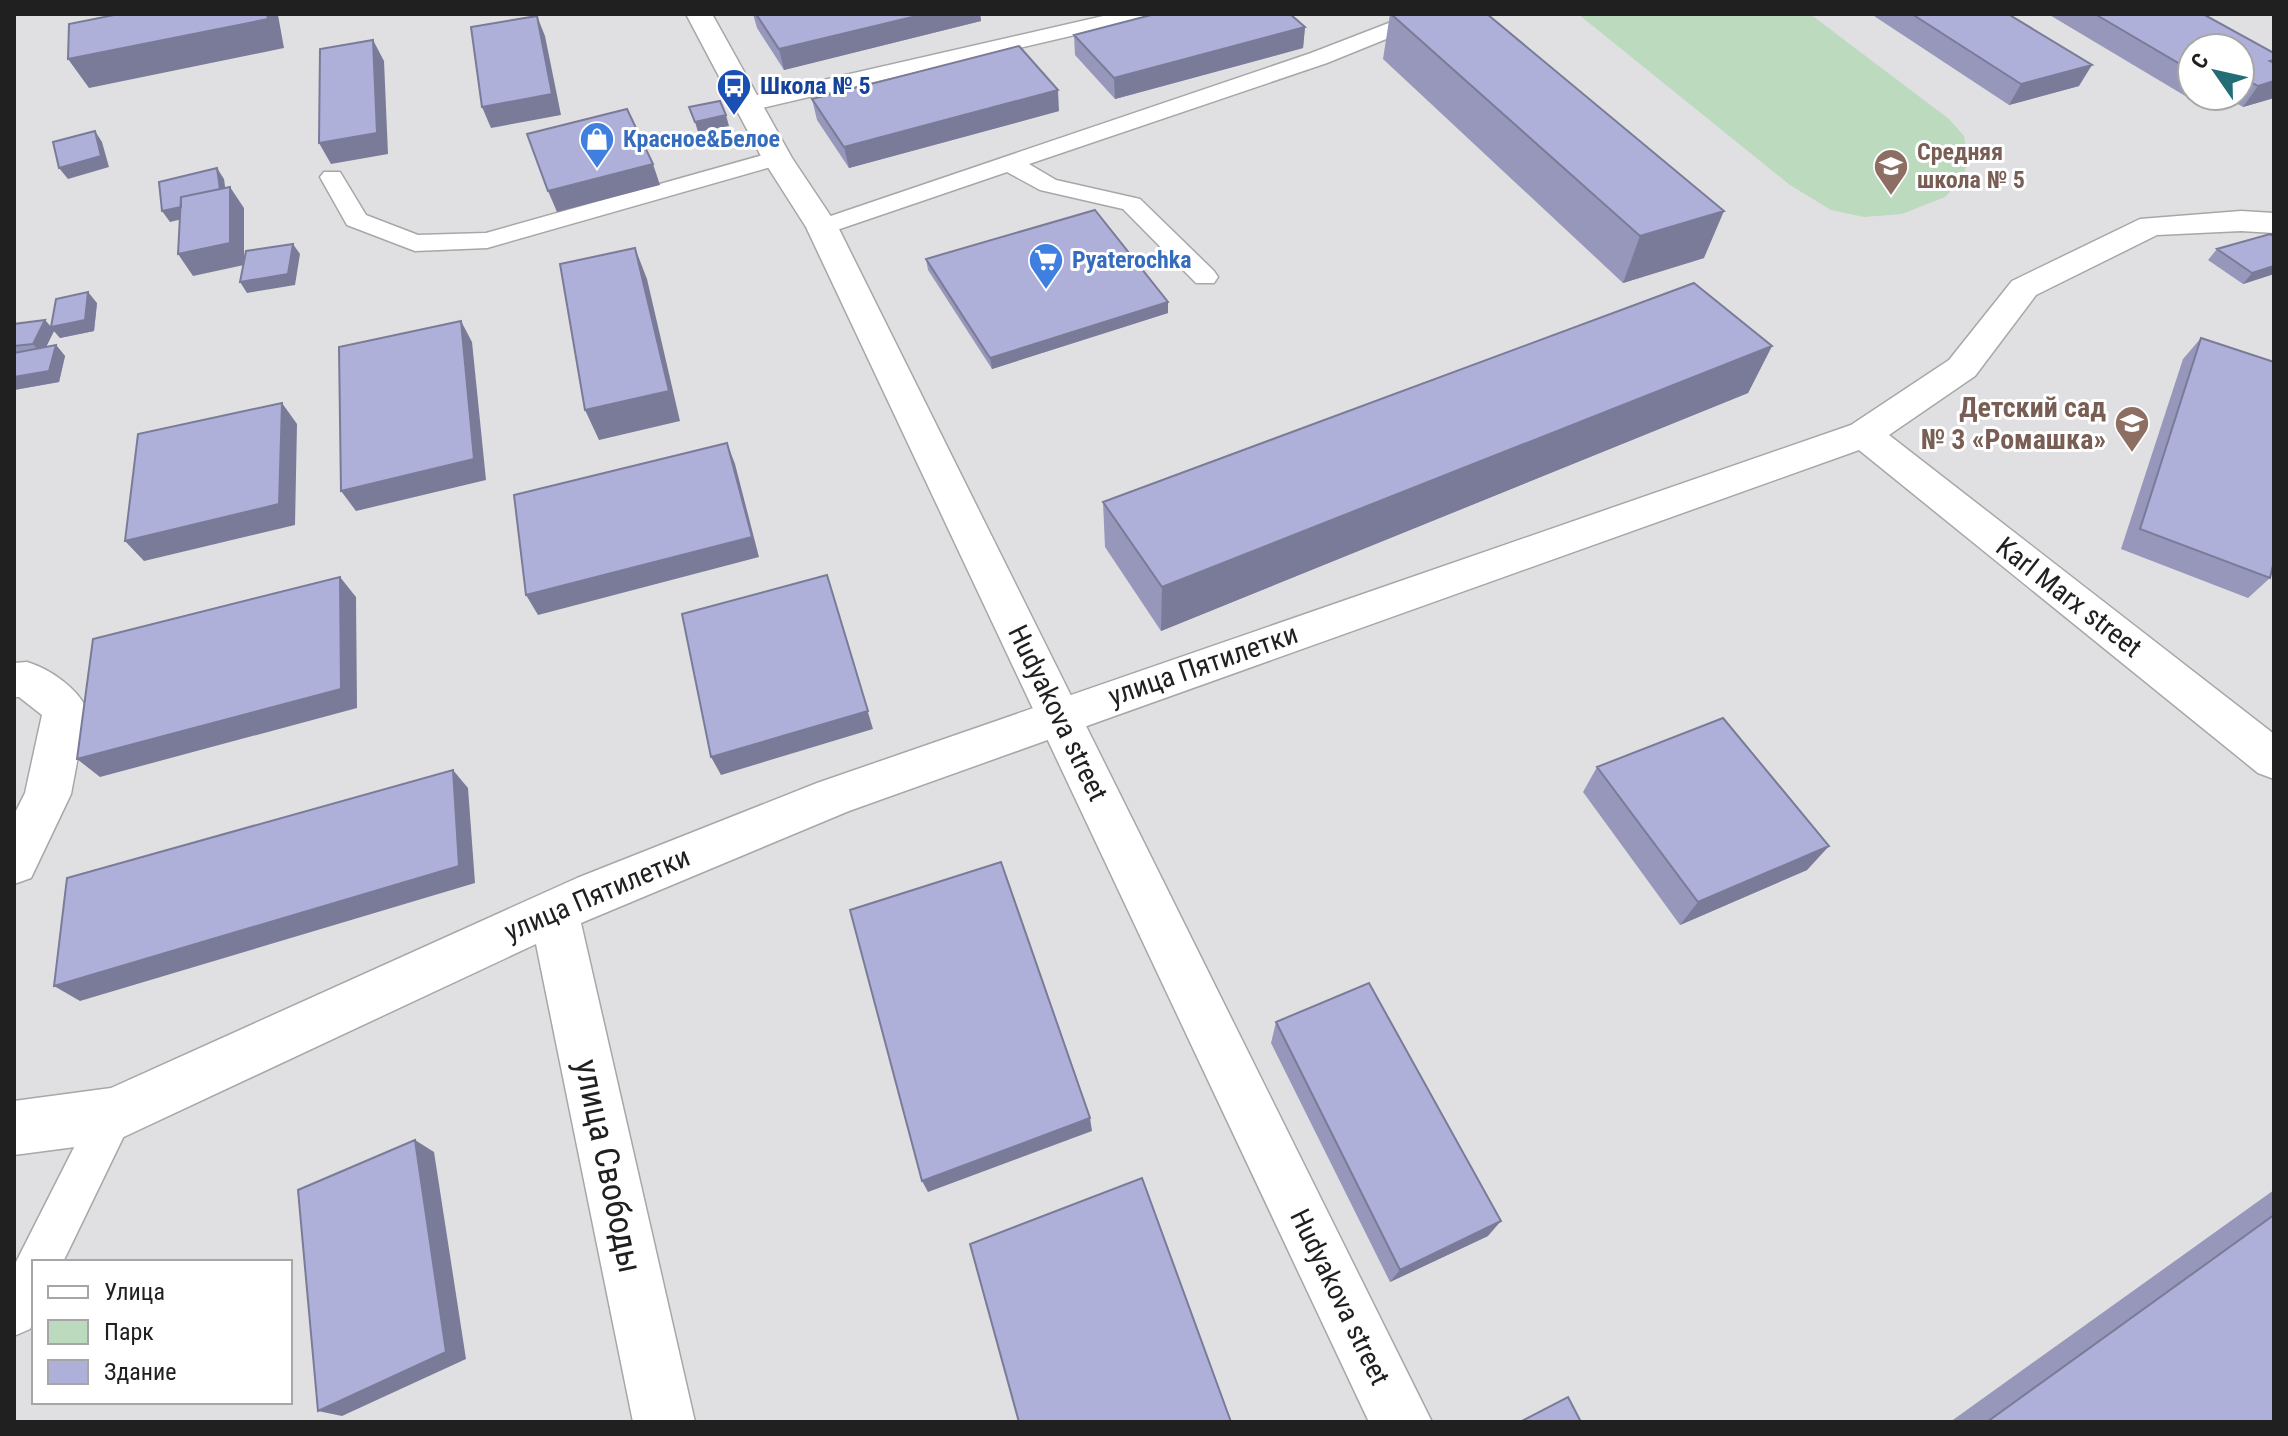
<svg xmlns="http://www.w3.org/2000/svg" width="2288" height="1436" viewBox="0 0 2288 1436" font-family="'Roboto Condensed',sans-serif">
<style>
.green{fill:#bcdabe}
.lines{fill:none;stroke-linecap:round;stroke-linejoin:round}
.service-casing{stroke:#a6a7a8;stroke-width:3}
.minor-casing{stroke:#a6a7a8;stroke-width:3}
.tertiary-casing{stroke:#a6a7a8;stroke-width:3}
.service{fill:#fff;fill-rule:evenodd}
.minor{fill:#fff;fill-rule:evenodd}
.tertiary{fill:#fff;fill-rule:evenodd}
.wall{fill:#9697bb}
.shaded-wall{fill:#7a7b98}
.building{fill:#aeb0d9;stroke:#7a7b98;stroke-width:2}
.labels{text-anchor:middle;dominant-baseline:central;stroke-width:6;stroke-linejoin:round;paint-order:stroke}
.far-transit-label{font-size:24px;font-weight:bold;fill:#164399;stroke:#fff;text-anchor:start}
.far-shop-label{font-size:24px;font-weight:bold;fill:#366cbe;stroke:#fff;text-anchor:start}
.far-education-label{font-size:24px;font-weight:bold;fill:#785e54;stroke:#fff;text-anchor:start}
.education-label{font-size:28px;font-weight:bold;fill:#785e54;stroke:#fff;text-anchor:end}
.street-label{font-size:28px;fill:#202020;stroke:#fff}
.near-street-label{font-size:34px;fill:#202020;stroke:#fff}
</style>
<rect width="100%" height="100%" fill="#e0e0e2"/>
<path class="green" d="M 1578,14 L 1810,14 L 1949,119 L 1964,136 L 1968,161 L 1962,179 L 1945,197 L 1902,214 L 1864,217 L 1831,210 L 1790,185 Z"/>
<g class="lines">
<g class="service-casing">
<path id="service" d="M 1112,14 L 1149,14 L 1139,20 L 749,111 L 738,104 L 749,97 Z
M 1412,14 L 1441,14 L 1438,18 L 1327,63 L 1029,164 L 1056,180 L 1140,199 L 1214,271 L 1218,277 L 1214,283 L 1196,283 L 1123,209 L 1040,190 L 1007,172 L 831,232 L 813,232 L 810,227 L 813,222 L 1311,53 Z
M 777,151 L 785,153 L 789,158 L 785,163 L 487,248 L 415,251 L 347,225 L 320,177 L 324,172 L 340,172 L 366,215 L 418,235 L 486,233 Z
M 113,1094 L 128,1100 L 134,1115 L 63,1262 L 34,1262 L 34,1321 L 30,1329 L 14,1336 L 14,1266 L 98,1100 Z"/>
</g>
<g class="minor-casing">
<path id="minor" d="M 2241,211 L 2274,213 L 2274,233 L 2241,231 L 2157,235 L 2036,295 L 1975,376 L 1889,435 L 2274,734 L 2274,779 L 2258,773 L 1859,450 L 849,811 L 581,923 L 695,1422 L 633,1422 L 536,944 L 113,1142 L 14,1155 L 14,1101 L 111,1088 L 577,878 L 817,783 L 1851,425 L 1949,360 L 2012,281 L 2140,219 Z
M 27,662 C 50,669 76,687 87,709 L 71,794 L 31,878 L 14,884 L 14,815 L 25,793 L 42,715 L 19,697 L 14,697 L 14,663 Z"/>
</g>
<g class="tertiary-casing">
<path id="tertiary" d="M 686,14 L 712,14 L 792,158 L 838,227 L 1432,1422 L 1369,1422 L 806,227 L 762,158 Z"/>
</g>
<use href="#service" class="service"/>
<use href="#minor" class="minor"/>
<use href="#tertiary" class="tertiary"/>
</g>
<path class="wall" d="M 753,14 L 980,14 L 981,21 L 784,70 L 757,28 Z
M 1390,14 L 1487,14 L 1704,258 L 1623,283 L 1383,59 Z
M 1871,14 L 2017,14 L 2011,16 L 2079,86 L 2009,105 Z
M 2048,14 L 2203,14 L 2274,53 L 2274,98 L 2243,107 L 2224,96 L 2240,96 L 2240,48 L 2192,48 L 2192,96 L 2206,96 L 2192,100 Z
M 1305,27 L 1303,48 L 1115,99 L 1075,55 L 1074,35 Z
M 812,99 L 1059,111 L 849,168 L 817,120 Z
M 2217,249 L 2274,274 L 2243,284 L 2208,260 Z
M 926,259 L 1168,313 L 992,369 L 928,270 Z
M 97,303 L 94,331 L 60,338 L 54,331 L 46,347 L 56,345 L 65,356 L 59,382 L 14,390 L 14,324 L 45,320 L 51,327 Z
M 2201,338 L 2270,578 L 2248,598 L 2121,549 L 2183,359 Z
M 1772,346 L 1748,393 L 1161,631 L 1105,547 L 1103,502 Z
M 1597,767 L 1829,846 L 1807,870 L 1680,925 L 1583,792 Z
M 1276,1022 L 1488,1236 L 1390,1282 L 1271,1043 Z
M 2274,1190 L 2274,1422 L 1950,1422 Z"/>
<path class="shaded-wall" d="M 267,14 L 278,15 L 284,48 L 89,88 L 68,59 Z
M 925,14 L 980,14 L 981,21 L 784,70 L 779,49 Z
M 537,16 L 545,36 L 561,115 L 491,128 L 482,107 Z
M 1305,27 L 1303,48 L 1115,99 L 1114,78 Z
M 373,40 L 384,61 L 388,154 L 331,164 L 319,143 Z
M 2092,65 L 2079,86 L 2009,105 L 2021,84 Z
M 2274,81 L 2274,98 L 2243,107 L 2258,86 Z
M 1058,90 L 1059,111 L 849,168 L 844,147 Z
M 2194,96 L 2206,96 L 2192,100 Z
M 726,115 L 729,126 L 698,132 L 695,122 Z
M 95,131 L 102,142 L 109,167 L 68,179 L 59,168 Z
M 653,164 L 660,185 L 557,212 L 548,191 Z
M 217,168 L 224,179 L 228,208 L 170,222 L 162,211 Z
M 230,187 L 244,208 L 244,265 L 193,276 L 178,254 Z
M 1724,211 L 1704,258 L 1623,283 L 1640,236 Z
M 293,244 L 300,254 L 295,285 L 247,293 L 240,282 Z
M 635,248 L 647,279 L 680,421 L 599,440 L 585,410 Z
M 2274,266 L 2274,274 L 2243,284 L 2252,273 Z
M 88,292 L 97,303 L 94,331 L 60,338 L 54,331 L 42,355 L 33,344 L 45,320 L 51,327 Z
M 1168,302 L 1168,313 L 992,369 L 990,358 Z
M 461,321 L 472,342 L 486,480 L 356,511 L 341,491 Z
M 56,345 L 65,356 L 59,382 L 14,390 L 14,377 Z
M 1772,346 L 1748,393 L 1161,631 L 1162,587 Z
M 282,403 L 297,424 L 295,525 L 144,561 L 125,541 Z
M 727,443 L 735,464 L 759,557 L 538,615 L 526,595 Z
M 827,575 L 873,729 L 721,775 L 711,757 Z
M 340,577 L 356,597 L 357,708 L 100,777 L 77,759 Z
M 453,770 L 468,788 L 475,883 L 80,1001 L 54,986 Z
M 1829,846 L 1807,870 L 1680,925 L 1698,902 Z
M 1090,1118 L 1092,1131 L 928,1192 L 922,1181 Z
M 415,1140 L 434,1152 L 466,1359 L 342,1416 L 318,1411 Z
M 1501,1221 L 1488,1236 L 1390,1282 L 1400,1270 Z"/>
<path class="building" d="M 119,14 L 267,14 L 268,19 L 68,59 L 69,24 Z
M 756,14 L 925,14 L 779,49 Z
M 1155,14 L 1290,14 L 1305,27 L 1114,78 L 1074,35 Z
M 1391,14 L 1487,14 L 1724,211 L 1640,236 Z
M 1912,14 L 2008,14 L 2092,65 L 2021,84 Z
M 2095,14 L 2203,14 L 2274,53 L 2274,60 L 2270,61 L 2274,63 L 2274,81 L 2258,86 L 2240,76 L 2240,48 L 2192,48 L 2192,71 Z
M 537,16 L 552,94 L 482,107 L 471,27 Z
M 373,40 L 377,133 L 319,143 L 320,49 Z
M 1019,46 L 1058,90 L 844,147 L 812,99 Z
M 720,101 L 726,115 L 695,122 L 689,107 Z
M 627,109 L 653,164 L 548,191 L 527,134 Z
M 95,131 L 101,156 L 59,168 L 53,142 Z
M 217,168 L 220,189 L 181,197 L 181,207 L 162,211 L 159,182 Z
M 230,187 L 230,243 L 178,254 L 181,197 Z
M 1095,210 L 1168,302 L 990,358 L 926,259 Z
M 2270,234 L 2274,236 L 2274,266 L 2252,273 L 2217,249 Z
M 293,244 L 288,274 L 240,282 L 246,251 Z
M 635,248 L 669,391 L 585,410 L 560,264 Z
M 1694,283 L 1772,346 L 1162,587 L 1103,502 Z
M 88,292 L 85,320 L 51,327 L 56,299 Z
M 45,320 L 33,344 L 14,346 L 14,324 Z
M 461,321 L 474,459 L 341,491 L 339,347 Z
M 2201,338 L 2274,362 L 2274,561 L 2270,578 L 2140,529 Z
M 56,345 L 49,371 L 14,377 L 14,353 Z
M 282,403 L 279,504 L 125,541 L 138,434 Z
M 727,443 L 752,537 L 526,595 L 514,495 Z
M 827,575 L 868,711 L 711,757 L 682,614 Z
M 340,577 L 341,689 L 77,759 L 93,639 Z
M 1723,718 L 1829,846 L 1698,902 L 1597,767 Z
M 453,770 L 459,866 L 54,986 L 67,878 Z
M 1001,862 L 1090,1118 L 922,1181 L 850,910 Z
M 1369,983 L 1501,1221 L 1400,1270 L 1276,1022 Z
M 415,1140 L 446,1352 L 318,1411 L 298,1190 Z
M 1142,1178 L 1231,1422 L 1019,1422 L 970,1244 Z
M 2274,1215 L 2274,1422 L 1987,1422 Z
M 1568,1397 L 1581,1422 L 1520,1422 Z"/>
<defs>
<g id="bus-pin" transform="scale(1.8)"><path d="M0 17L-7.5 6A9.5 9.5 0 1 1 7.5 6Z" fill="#1a4fb4" stroke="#fff"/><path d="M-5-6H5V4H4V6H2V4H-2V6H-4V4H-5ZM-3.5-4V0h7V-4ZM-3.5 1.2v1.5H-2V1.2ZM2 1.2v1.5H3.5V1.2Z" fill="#fff"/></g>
<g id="shop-pin" transform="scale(1.8)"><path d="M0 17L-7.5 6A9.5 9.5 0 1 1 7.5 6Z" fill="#3f7fe0" stroke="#fff"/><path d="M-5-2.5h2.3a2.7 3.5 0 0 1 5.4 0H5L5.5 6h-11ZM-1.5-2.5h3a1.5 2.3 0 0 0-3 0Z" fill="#fff"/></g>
<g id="school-pin" transform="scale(1.8)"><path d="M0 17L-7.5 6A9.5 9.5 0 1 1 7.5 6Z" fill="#8d6e63" stroke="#fff"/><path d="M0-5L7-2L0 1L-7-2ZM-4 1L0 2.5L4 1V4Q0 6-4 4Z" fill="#fff"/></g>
<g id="supermarket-pin" transform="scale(1.8)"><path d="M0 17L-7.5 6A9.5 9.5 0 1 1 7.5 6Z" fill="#3f7fe0" stroke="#fff"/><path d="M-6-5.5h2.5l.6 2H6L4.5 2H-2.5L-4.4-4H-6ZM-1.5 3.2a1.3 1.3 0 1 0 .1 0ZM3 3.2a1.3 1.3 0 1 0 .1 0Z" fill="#fff"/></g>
</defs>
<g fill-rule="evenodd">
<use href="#bus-pin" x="734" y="86"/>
<use href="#shop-pin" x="597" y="139"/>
<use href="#school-pin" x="1891" y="166"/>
<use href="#supermarket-pin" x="1046" y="260"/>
<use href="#school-pin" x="2132" y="423"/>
</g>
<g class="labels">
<g class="far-transit-label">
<text x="760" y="86">Школа № 5</text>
</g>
<g class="far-shop-label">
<text x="623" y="139">Красное&amp;Белое</text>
<text x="1072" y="260">Pyaterochka</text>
</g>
<g class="far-education-label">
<text x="1917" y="152">Средняя<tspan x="1917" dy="28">школа № 5</tspan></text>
</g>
<g class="education-label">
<text x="2106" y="407">Детский сад<tspan x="2106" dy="32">№ 3 «Ромашка»</tspan></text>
</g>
<g class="street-label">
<text transform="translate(2069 597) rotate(38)">Karl Marx street</text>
<text transform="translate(1203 665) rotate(-19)">улица Пятилетки</text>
<text transform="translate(1058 713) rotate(64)">Hudyakova street</text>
<text transform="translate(597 894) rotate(-23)">улица Пятилетки</text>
<text transform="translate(1340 1297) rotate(64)">Hudyakova street</text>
</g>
<g class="near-street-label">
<text transform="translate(609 1166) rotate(78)">улица Свободы</text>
</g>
</g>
<rect width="2288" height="1436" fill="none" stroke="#202020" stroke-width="32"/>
<rect x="32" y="1260" width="260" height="144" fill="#ffffff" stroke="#a6a6a6" stroke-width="2"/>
<rect x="48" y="1286" width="40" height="12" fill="#ffffff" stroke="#a6a6a6" stroke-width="2"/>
<text x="104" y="1300" font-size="24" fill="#202020">Улица</text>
<rect x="48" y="1320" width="40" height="24" fill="#bcdabe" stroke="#a6a6a6" stroke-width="2"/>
<text x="104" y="1340" font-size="24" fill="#202020">Парк</text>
<rect x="48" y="1360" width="40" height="24" fill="#aeb0d9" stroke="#a6a6a6" stroke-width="2"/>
<text x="104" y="1380" font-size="24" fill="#202020">Здание</text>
<g transform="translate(2216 72) rotate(304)"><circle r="38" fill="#ffffff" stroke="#a6a6a6" stroke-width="2"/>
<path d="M0-6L14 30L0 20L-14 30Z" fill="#236d76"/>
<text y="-12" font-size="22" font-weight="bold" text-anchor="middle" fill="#202020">С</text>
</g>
</svg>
